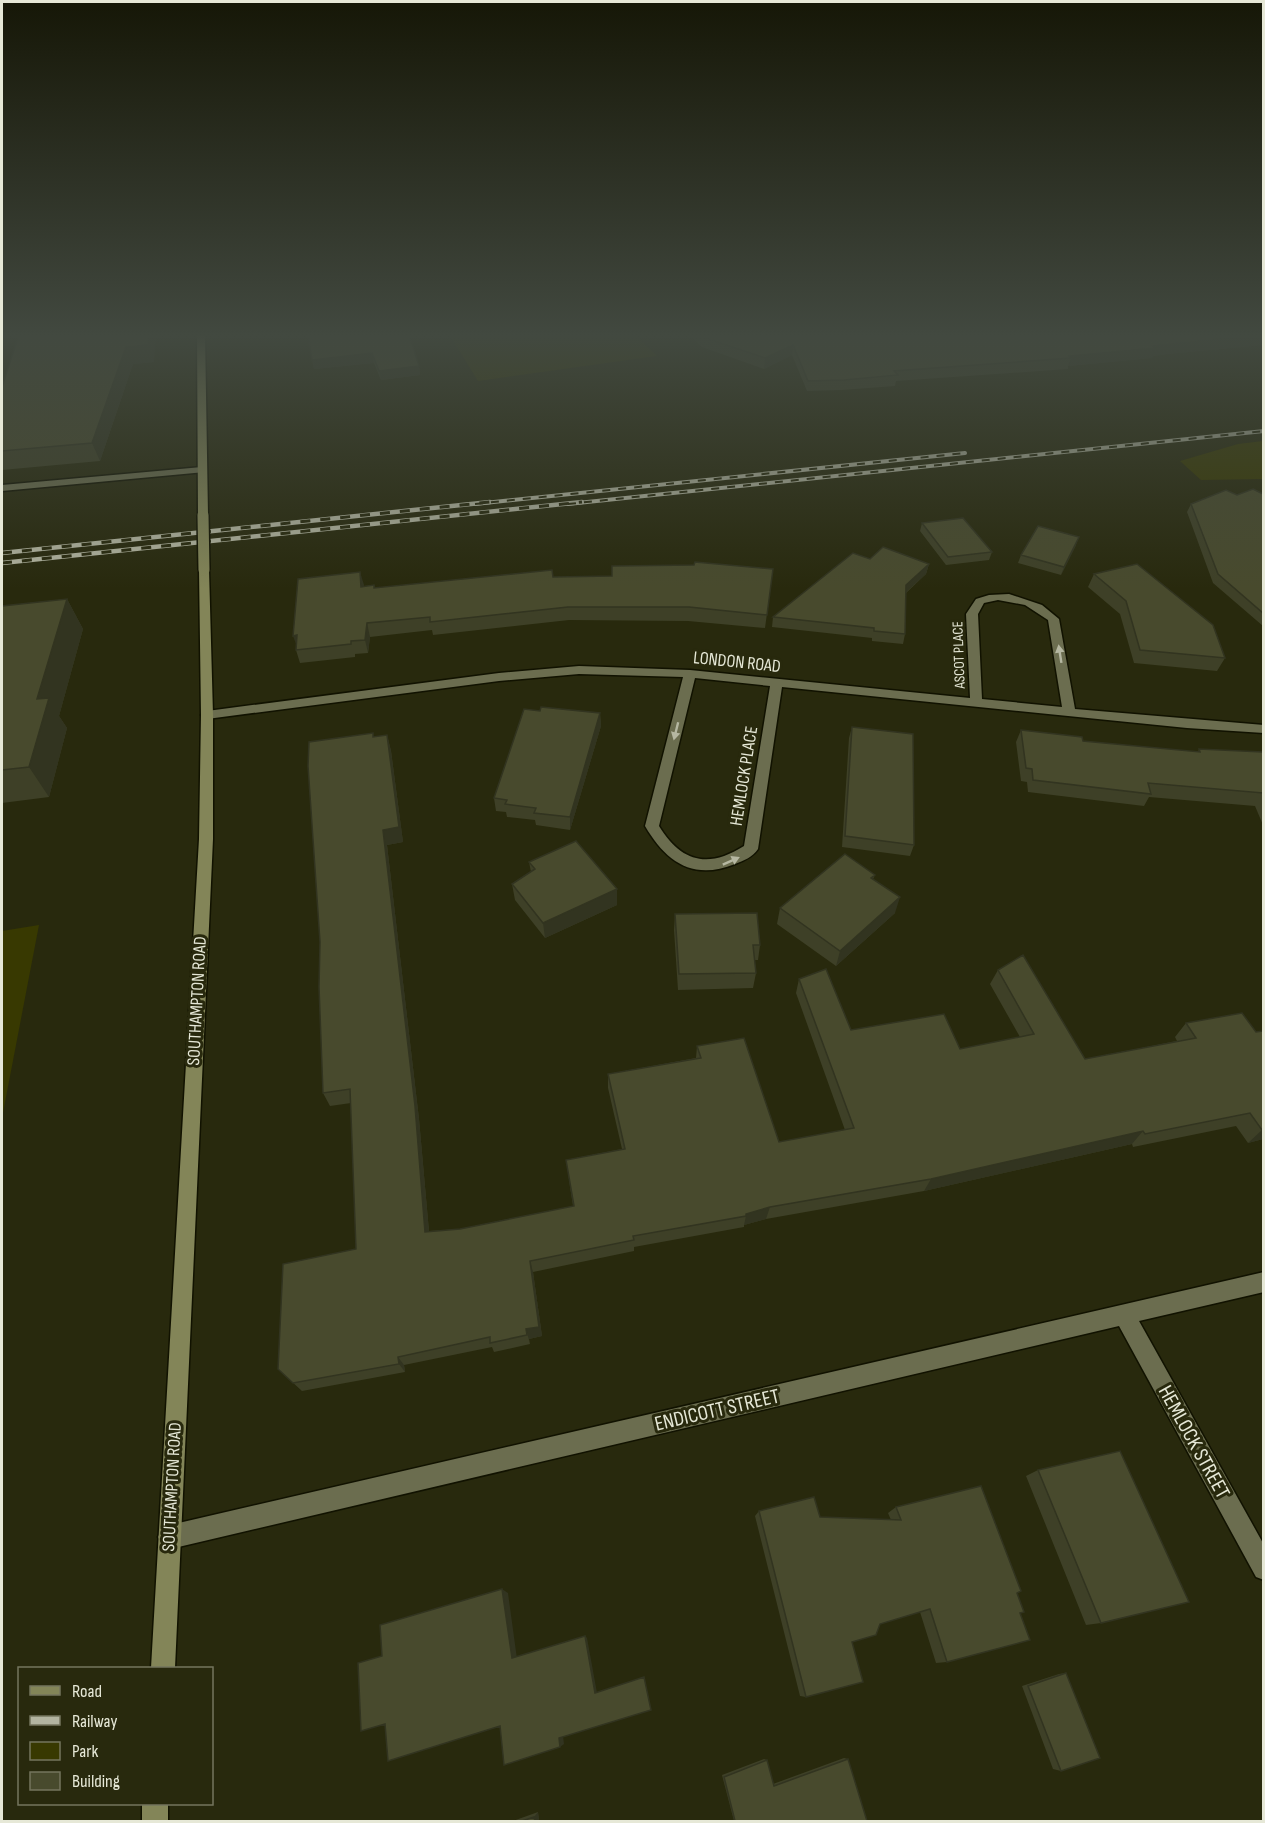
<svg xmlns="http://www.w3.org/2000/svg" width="1265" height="1823" viewBox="0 0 1265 1823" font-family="'Sofia Sans Condensed',sans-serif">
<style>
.green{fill:#383901}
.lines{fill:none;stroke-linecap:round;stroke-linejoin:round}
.lane-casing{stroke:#111200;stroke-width:3}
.street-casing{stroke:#111200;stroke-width:3}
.secondary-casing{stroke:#111200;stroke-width:3}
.lane{fill:#6b6d4f;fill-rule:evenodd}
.street{fill:#6b6d4f;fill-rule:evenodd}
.secondary{fill:#838558;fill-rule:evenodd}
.rail-far1-casing{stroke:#b2b4a0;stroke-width:4}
.rail-casing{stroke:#b2b4a0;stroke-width:4.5}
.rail-far1{stroke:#28290d;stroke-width:2;stroke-dasharray:8;stroke-linecap:butt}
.rail{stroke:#28290d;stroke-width:3;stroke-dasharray:10;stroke-linecap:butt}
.secondary-bridge-casing{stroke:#111200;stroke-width:14;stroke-linecap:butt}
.secondary-bridge{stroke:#838558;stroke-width:11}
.wall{fill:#3e4027}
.shaded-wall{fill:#323420}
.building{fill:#484a2d;stroke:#323420;stroke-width:1.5}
.oneway{fill:#b5b7a1}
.labels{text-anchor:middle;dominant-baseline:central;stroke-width:6;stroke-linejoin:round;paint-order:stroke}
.far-street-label{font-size:15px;fill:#e6e8d7;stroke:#28290d}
.street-label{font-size:18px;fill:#e6e8d7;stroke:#28290d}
.near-street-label{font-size:21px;fill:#e6e8d7;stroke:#28290d}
</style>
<rect width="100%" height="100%" fill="#28290d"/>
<path class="green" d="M 449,334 L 634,334 L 657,356 L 478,381 Z
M 1263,441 L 1263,479 L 1201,480 L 1180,461 L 1238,444 Z
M 39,925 L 2,1118 L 2,931 Z"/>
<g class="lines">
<g class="lane-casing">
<path id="lane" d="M 202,467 L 205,468 L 205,472 L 2,491 L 2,485 Z"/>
</g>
<g class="street-casing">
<path id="street" d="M 1009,594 L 1042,605 L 1059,619 L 1075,709 L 1264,725 L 1264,733 L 1187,728 L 782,687 L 758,849 C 753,857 743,861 735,864 C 693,881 666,862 645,826 L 683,677 L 579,674 L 499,681 L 207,719 L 201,715 L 207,711 L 499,673 L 579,666 L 690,670 L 970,698 L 966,614 L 976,599 L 989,595 ZM 998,600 L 1025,605 L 1048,620 L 1062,707 L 982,699 L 978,614 L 984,603 ZM 695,678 L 770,686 L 744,846 C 708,869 681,862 659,826 Z
M 1264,1272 L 1264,1292 L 1139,1321 L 1264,1545 L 1264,1580 L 1256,1577 L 1119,1326 L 170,1549 L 162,1545 L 158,1537 L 162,1529 L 170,1525 Z"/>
</g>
<g class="secondary-casing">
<path id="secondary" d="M 197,334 L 205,334 L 208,515 L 203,518 L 198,515 Z
M 204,567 L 209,570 L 213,715 L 213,839 L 175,1668 L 151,1668 L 199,839 L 201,715 L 199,570 Z
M 142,1804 L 168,1804 L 168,1822 L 142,1822 Z"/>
</g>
<use href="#lane" class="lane"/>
<use href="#street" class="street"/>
<use href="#secondary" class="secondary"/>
<g class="rail-far1-casing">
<path id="rail-far1" d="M 475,504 L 965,453
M 568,504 L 1264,431"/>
</g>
<g class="rail-casing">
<path id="rail" d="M 2,553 L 490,502
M 2,563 L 582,502"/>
</g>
<use href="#rail-far1" class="rail-far1"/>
<use href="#rail" class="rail"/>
<g class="secondary-bridge-casing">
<path id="secondary-bridge" d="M 203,515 L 204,570"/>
</g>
<use href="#secondary-bridge" class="secondary-bridge"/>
</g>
<path class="wall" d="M 19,334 L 154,362 L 133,364 L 100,461 L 2,470 L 2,387 Z
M 308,334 L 419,366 L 420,375 L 381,380 L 374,363 L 314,369 Z
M 688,334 L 886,334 L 869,335 L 1263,334 L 1263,345 L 1167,354 L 1153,356 L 1152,358 L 1068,366 L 1068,369 L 896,381 L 895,386 L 842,390 L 807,391 L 792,355 L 764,369 L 702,347 Z
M 1263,494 L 1263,626 L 1213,583 L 1187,512 L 1191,504 L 1237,495 Z
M 922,523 L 992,552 L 989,560 L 946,565 L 920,531 Z
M 1076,545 L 1061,575 L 1018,563 L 1021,555 Z
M 870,559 L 929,564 L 926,574 L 906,593 L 905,634 L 903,644 L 872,641 L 872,638 L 772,627 L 773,617 Z
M 773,569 L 765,628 L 688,621 L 569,620 L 433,635 L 432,630 L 370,637 L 368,653 L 355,654 L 355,657 L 300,663 L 296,650 L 364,586 L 374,585 L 375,588 L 553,577 L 612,576 Z
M 1094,574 L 1225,658 L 1217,671 L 1134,663 L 1120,614 L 1088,587 Z
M 67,599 L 83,629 L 59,716 L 67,728 L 49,797 L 2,803 L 2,606 Z
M 540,711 L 600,713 L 601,726 L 570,830 L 536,825 L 535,820 L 507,817 L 506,812 L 496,811 L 494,798 Z
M 852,727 L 914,845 L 910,856 L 842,847 L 849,738 Z
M 1021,730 L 1083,741 L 1198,752 L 1199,749 L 1263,752 L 1263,825 L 1255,806 L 1149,797 L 1144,806 L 1028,792 L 1027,782 L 1021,781 L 1016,742 Z
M 387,735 L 391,751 L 403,842 L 387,845 L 419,1119 L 429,1231 L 460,1229 L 573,1206 L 566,1160 L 622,1149 L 608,1088 L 608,1074 L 696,1058 L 697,1046 L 779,1142 L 845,1130 L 796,993 L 799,979 L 851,1030 L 960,1049 L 1020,1037 L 990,984 L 998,970 L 1085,1059 L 1177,1041 L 1175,1037 L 1186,1023 L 1256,1032 L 1263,1031 L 1263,1139 L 1248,1143 L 1236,1126 L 1133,1147 L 1132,1144 L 924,1191 L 766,1219 L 744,1225 L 744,1227 L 634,1247 L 634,1251 L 533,1272 L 542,1336 L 529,1339 L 530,1344 L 494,1352 L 492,1347 L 404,1365 L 405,1372 L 302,1391 L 278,1369 L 356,1249 L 351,1103 L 330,1106 L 323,1093 L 374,737 Z
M 529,862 L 617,889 L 617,905 L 545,938 L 515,900 L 512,884 L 531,872 Z
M 875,875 L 873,879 L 895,913 L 836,966 L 777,924 L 780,908 Z
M 675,914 L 760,945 L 758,960 L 754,960 L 756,973 L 753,988 L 678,990 L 674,930 Z
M 1038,1470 L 1101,1623 L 1086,1625 L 1026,1476 Z
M 896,1507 L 1017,1593 L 1020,1613 L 947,1662 L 936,1663 L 920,1612 L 880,1624 L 852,1642 L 806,1697 L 800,1696 L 755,1516 L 759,1511 L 820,1517 L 891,1520 L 888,1513 Z
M 1066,1673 L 1061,1771 L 1053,1769 L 1022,1686 L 1059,1674 Z
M 844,1758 L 848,1759 L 867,1821 L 734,1821 L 722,1775 L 764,1759 L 767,1760 L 773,1784 Z
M 538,1812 L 539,1821 L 513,1821 Z"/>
<path class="shaded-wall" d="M 149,334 L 156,334 L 154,362 L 133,364 L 100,461 L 92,443 L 126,347 Z
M 818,334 L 886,334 L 817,340 Z
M 1263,335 L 1263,345 L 1167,354 L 1153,356 L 1152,358 L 1068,366 L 1071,358 L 1069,356 L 1171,344 Z
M 793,345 L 792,355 L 764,369 L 765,358 Z
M 372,353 L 374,363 L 314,369 L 312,360 Z
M 419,366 L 420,375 L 381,380 L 379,371 Z
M 1079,537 L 1076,545 L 1061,575 L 1064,567 Z
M 929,564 L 926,574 L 903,595 L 906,585 Z
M 360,572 L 364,585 L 364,600 L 361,587 Z
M 67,599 L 83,629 L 59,716 L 67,728 L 49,797 L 29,767 L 37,699 Z
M 367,623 L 370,637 L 368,653 L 365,640 Z
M 297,635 L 298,649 L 293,636 Z
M 600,713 L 601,726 L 570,830 L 570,817 Z
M 387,735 L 391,751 L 403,842 L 387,845 L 419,1119 L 430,1243 L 425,1232 L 383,830 Z
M 617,889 L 617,905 L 545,938 L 543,923 Z
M 900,897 L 895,913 L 836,966 L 840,951 Z
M 1262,1130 L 1263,1130 L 1263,1139 L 1248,1143 Z
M 1143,1131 L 1132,1144 L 924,1191 L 931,1179 Z
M 770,1207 L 766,1219 L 744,1225 L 746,1216 L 746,1214 Z
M 530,1261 L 533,1272 L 542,1336 L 529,1339 L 530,1344 L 526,1329 Z
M 398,1357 L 404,1365 L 405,1372 L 399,1364 Z
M 502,1589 L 508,1593 L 517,1659 L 512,1658 Z
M 585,1636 L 587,1638 L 597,1693 L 595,1693 Z
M 563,1736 L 564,1744 L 560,1747 L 559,1738 Z
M 538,1812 L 539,1821 L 535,1821 L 534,1817 Z"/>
<path class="building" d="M 19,334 L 149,334 L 148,345 L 126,347 L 92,443 L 2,451 L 2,387 Z
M 308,334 L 409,334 L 419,366 L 379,371 L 372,353 L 312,360 Z
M 699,334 L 795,334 L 810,336 L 880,335 L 891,334 L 1263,334 L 1263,335 L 1171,344 L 1153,346 L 1156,348 L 1069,356 L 1071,358 L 894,371 L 898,375 L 844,380 L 808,381 L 793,345 L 765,358 L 703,337 Z
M 1253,489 L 1263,494 L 1263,613 L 1218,574 L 1191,504 L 1226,490 L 1237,495 Z
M 963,518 L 992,552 L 948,557 L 922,523 Z
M 1038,526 L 1079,537 L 1064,567 L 1021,555 Z
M 883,547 L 929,564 L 906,585 L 905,634 L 874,631 L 874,628 L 773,617 L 853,553 L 870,559 Z
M 695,562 L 773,569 L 767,615 L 689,607 L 568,607 L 430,622 L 430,617 L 367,623 L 365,640 L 351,641 L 351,644 L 296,650 L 297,635 L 293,636 L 298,579 L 360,572 L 361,587 L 374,585 L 374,588 L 552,570 L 553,577 L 612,576 L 612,566 L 694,565 Z
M 1137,564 L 1213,625 L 1225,658 L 1140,650 L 1126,601 L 1094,574 Z
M 67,599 L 37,699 L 49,698 L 29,767 L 2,770 L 2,606 Z
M 541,707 L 600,713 L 570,817 L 534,813 L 536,808 L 505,804 L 507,800 L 494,798 L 524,709 L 540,711 Z
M 852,727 L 913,734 L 914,845 L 845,836 Z
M 1021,730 L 1082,737 L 1083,741 L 1200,752 L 1199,749 L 1263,752 L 1263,793 L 1148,783 L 1151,794 L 1033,780 L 1032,769 L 1026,768 Z
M 373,733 L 373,737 L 387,735 L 399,827 L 383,830 L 415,1106 L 425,1232 L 460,1229 L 574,1206 L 566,1160 L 625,1149 L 608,1074 L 701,1058 L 697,1046 L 744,1038 L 779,1142 L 854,1128 L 799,979 L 826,969 L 851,1030 L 944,1014 L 960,1049 L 1034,1034 L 998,970 L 1023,955 L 1085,1059 L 1196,1038 L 1186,1023 L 1242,1013 L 1256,1032 L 1263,1031 L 1263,1130 L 1262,1130 L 1250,1113 L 1145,1134 L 1143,1131 L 931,1179 L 770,1207 L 746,1214 L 746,1216 L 633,1236 L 634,1240 L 530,1261 L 539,1327 L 526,1329 L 527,1335 L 490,1343 L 490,1337 L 398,1357 L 399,1364 L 293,1383 L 278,1369 L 283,1264 L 356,1249 L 350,1089 L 323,1093 L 319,987 L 320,942 L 308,766 L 309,742 Z
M 576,841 L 617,889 L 543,923 L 512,884 L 535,869 L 529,862 Z
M 845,854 L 875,875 L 871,878 L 900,897 L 840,951 L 780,908 Z
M 757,913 L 760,945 L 753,945 L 756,973 L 679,974 L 675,914 Z
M 1120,1451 L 1189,1602 L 1101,1623 L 1038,1470 Z
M 981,1486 L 1021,1591 L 1017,1593 L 1024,1612 L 1020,1613 L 1030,1640 L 947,1662 L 930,1609 L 880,1624 L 876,1635 L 852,1642 L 863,1682 L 806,1697 L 759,1511 L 814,1497 L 820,1517 L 901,1520 L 896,1507 Z
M 502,1589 L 512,1658 L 585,1636 L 595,1693 L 644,1677 L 651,1710 L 559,1738 L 560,1747 L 504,1765 L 500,1726 L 388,1761 L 385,1724 L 361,1731 L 358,1663 L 382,1656 L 380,1625 Z
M 1066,1673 L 1100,1758 L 1061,1771 L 1028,1686 Z
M 848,1759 L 867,1821 L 735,1821 L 724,1777 L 767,1760 L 774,1786 Z
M 534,1817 L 535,1821 L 522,1821 Z"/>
<defs><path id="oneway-solid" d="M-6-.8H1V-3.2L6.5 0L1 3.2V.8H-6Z" transform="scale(1.5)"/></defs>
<g class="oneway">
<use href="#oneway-solid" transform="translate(1060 654) rotate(-99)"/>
<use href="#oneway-solid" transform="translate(676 731) rotate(104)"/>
<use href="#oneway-solid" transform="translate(731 861) rotate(-24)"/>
</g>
<linearGradient id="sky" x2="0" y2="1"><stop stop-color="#161707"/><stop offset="0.57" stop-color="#424940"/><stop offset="1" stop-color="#424940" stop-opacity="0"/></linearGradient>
<rect width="1265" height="589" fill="url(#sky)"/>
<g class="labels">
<g class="far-street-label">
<text transform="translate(959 655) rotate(-92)">ASCOT PLACE</text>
</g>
<g class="street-label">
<text transform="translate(737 662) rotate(6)">LONDON ROAD</text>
<text transform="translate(744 776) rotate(-81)">HEMLOCK PLACE</text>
<text transform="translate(197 1001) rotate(-87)">SOUTHAMPTON ROAD</text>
<text transform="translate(172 1487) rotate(-87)">SOUTHAMPTON ROAD</text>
</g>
<g class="near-street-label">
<text transform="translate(717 1410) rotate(-13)">ENDICOTT STREET</text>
<text transform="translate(1194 1442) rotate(61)">HEMLOCK STREET</text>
</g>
</g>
<rect width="1265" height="1823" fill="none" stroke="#e6e8d7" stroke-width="6"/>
<rect x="18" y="1667" width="195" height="138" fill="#28290d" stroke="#74755e" stroke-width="1.5"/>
<rect x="30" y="1686" width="30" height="9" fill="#838558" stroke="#74755e" stroke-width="1.5"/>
<text x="72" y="1697" font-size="18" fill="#e6e8d7">Road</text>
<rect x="30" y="1716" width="30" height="9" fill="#b2b4a0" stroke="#74755e" stroke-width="1.5"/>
<text x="72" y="1727" font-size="18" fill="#e6e8d7">Railway</text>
<rect x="30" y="1742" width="30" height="18" fill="#383901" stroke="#74755e" stroke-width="1.5"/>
<text x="72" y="1757" font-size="18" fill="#e6e8d7">Park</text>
<rect x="30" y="1772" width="30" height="18" fill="#484a2d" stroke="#74755e" stroke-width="1.5"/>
<text x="72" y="1787" font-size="18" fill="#e6e8d7">Building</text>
</svg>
